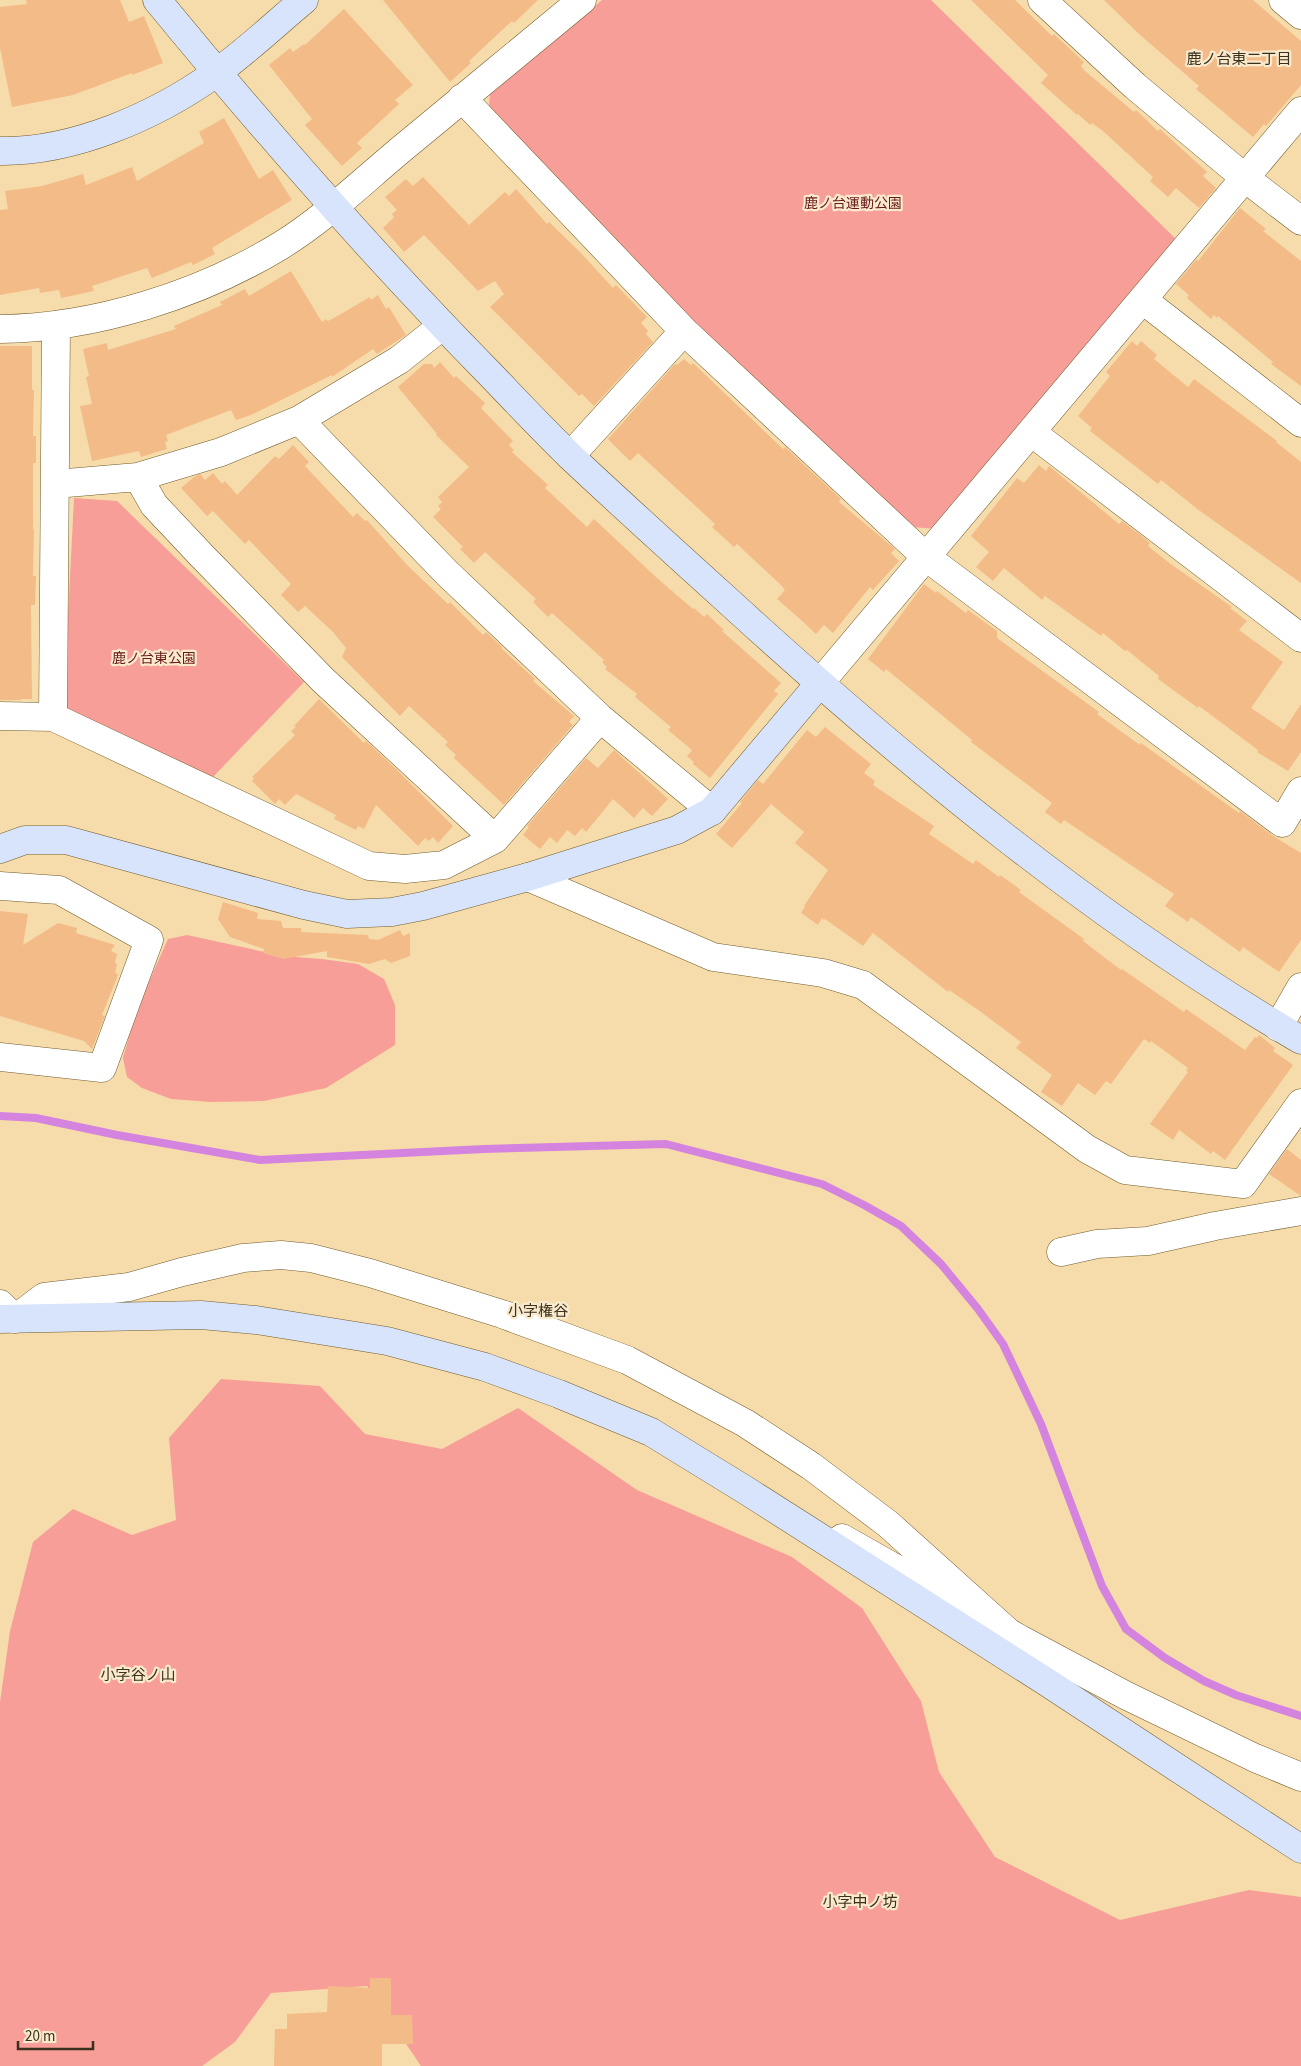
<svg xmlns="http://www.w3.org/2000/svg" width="1301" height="2066" viewBox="0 0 1301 2066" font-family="'Source Sans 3','Noto Sans JP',sans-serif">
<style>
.green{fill:#f89e99}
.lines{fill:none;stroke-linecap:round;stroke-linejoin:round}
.stream{stroke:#d483de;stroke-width:8}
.building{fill:#f3bb88}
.street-casing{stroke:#725b2c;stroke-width:29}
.secondary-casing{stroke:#725b2c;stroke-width:29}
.street{stroke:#fff;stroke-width:28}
.secondary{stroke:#d8e4fb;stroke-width:28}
.labels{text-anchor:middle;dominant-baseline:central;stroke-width:4.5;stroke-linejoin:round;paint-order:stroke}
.park-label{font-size:14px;fill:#681a1d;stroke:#faeacd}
.neighbourhood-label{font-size:15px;fill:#3a301c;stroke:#faeacd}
</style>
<rect width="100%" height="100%" fill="#f6dcaa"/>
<path class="green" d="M 602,0 L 931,0 L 1179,242 L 937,529 L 912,527 L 691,330 L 488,115 L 490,94 Z
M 74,498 L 117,501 L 304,682 L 213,777 L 63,717 Z
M 187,935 L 283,956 L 322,959 L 358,964 L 384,979 L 395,1005 L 395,1045 L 326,1088 L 264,1101 L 211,1102 L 171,1099 L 142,1088 L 127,1077 L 123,1058 L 138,1006 L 168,939 Z
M 221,1379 L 320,1386 L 365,1434 L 442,1449 L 518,1408 L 637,1490 L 792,1557 L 862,1608 L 921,1701 L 939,1772 L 995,1857 L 1120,1920 L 1249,1890 L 1301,1897 L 1301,2066 L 421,2066 L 367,1986 L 271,1993 L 235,2042 L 202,2066 L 0,2066 L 0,1702 L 10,1631 L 33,1542 L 73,1509 L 132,1535 L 176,1520 L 169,1438 Z"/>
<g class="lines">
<path class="stream" d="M 0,1116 L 36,1118 L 117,1135 L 260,1160 L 484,1149 L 666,1144 L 822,1184 L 864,1205 L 901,1226 L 941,1264 L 978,1309 L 1003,1344 L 1041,1424 L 1102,1586 L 1126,1629 L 1165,1658 L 1204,1681 L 1236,1695 L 1301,1716"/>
</g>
<path class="building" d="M 26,0 L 120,0 L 129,22 L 144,16 L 163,63 L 132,75 L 132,73 L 73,95 L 12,107 L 0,48 L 0,7 L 27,4 Z
M 383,0 L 538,0 L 514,23 L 512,21 L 469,61 L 471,63 L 450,82 Z
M 971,0 L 1015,0 L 1052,36 L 1054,34 L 1084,62 L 1081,66 L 1085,71 L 1134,112 L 1136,110 L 1158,131 L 1160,129 L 1207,172 L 1203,176 L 1216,188 L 1199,208 L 1176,188 L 1168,197 L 1150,181 L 1153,177 L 1104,132 L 1092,123 L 1090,125 L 1078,114 L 1077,115 L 1041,83 L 1048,75 Z
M 1104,0 L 1253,0 L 1301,41 L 1301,85 L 1266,126 L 1264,124 L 1253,137 L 1196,89 L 1199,86 L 1139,34 Z
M 344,9 L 413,85 L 395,100 L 399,104 L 357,143 L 362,148 L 342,166 L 305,125 L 312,119 L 269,65 L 290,48 L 293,52 L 304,44 L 305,45 Z
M 224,118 L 259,179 L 273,170 L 292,200 L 212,248 L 215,254 L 193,265 L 191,262 L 152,278 L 147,268 L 92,286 L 94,291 L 61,298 L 59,290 L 40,293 L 39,288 L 0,295 L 0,210 L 8,209 L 5,191 L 42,186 L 83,174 L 86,185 L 132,167 L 137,181 L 204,143 L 199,132 Z
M 423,177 L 469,225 L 505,192 L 509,196 L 516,189 L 547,224 L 549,222 L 580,252 L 613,288 L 616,285 L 647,317 L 641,323 L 648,331 L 646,334 L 653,342 L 594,406 L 582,394 L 579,396 L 490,307 L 504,294 L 495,281 L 478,291 L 424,235 L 404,252 L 383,228 L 394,217 L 392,214 L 397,210 L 385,197 L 406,179 L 413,186 Z
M 1240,208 L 1266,229 L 1263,231 L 1301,261 L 1301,386 L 1271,364 L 1273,362 L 1218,316 L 1217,318 L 1214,315 L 1211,319 L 1187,298 L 1189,295 L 1176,284 L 1196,260 L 1198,261 Z
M 291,271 L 322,322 L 326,319 L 328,321 L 334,318 L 370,297 L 371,300 L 378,295 L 386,309 L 389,307 L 406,335 L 377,354 L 373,349 L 332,377 L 332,375 L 251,415 L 236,420 L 231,410 L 166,435 L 168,441 L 165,442 L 167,449 L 141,457 L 139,451 L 92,461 L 80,406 L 92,404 L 86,377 L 89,376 L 83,349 L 107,343 L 108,350 L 176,329 L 174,326 L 222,305 L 220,302 L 245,289 L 249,296 Z
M 1132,341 L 1137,346 L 1141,341 L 1157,355 L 1154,359 L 1188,387 L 1194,379 L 1277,441 L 1276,442 L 1301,462 L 1301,583 L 1200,511 L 1161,480 L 1158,484 L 1090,431 L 1092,428 L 1078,416 L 1110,376 L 1106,372 Z
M 0,346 L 32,346 L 32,390 L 34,390 L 33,436 L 36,436 L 36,463 L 33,463 L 33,529 L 34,529 L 33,576 L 36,576 L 35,605 L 31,605 L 32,699 L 21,699 L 21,700 L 0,700 Z
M 684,359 L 691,365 L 693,363 L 783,449 L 785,447 L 841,499 L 839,502 L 895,549 L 891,553 L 899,561 L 873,590 L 870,587 L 833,633 L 824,625 L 816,634 L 801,620 L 777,599 L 785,590 L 781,585 L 737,544 L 734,547 L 712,527 L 715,524 L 638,453 L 630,461 L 608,439 L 675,364 L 677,365 Z
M 440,362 L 454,378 L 456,376 L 485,403 L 481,408 L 513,441 L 509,445 L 514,450 L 512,452 L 548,485 L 545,488 L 587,527 L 594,519 L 657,578 L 693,609 L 694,608 L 704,617 L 707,614 L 724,630 L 722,631 L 781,683 L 774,691 L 778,694 L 710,778 L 693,764 L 694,762 L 687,756 L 692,750 L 668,730 L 671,727 L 635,697 L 637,694 L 605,669 L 607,667 L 602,662 L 604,660 L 552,613 L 548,617 L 533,602 L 536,599 L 485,552 L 474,563 L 460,549 L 463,547 L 433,517 L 441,509 L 438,506 L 442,502 L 438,497 L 469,467 L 436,435 L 437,434 L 398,387 L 424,364 L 432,364 L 434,368 Z
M 293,445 L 309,462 L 305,466 L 353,517 L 357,513 L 365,521 L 367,520 L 407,565 L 448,604 L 450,602 L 483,635 L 486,632 L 502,647 L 501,648 L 535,679 L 533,681 L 574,716 L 569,722 L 573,725 L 504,805 L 454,758 L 456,755 L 445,745 L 448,742 L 409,706 L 400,716 L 342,657 L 346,648 L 333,632 L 305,606 L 298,612 L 281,595 L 291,584 L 249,540 L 245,544 L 213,511 L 207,516 L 181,488 L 194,477 L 200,474 L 205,480 L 213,473 L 222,484 L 225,481 L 237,495 L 275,456 L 279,459 Z
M 1039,465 L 1046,471 L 1049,466 L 1119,524 L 1122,521 L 1142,536 L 1150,543 L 1148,546 L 1168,562 L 1232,607 L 1230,608 L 1247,621 L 1239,630 L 1283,662 L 1251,708 L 1284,730 L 1301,704 L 1301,752 L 1288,771 L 1257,752 L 1258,750 L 1199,706 L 1198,708 L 1158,679 L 1159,676 L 1127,650 L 1125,651 L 1103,633 L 1101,636 L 1045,596 L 1042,600 L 1004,568 L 993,581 L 976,567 L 989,552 L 971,536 L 1017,478 L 1024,483 Z
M 924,584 L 936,593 L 937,591 L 966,613 L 968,610 L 997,631 L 997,638 L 1099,712 L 1097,714 L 1140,745 L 1141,743 L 1239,813 L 1240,811 L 1273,836 L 1301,853 L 1301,940 L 1279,972 L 1243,947 L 1240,952 L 1191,917 L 1188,922 L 1165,906 L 1174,894 L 1064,820 L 1061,824 L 1045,812 L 1052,803 L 971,742 L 972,740 L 886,669 L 884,672 L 868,659 Z
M 319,699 L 364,743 L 366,741 L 396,769 L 453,826 L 438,843 L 433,837 L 429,841 L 425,838 L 418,846 L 376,805 L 364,829 L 358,826 L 356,830 L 334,819 L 336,815 L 296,794 L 285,805 L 279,799 L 275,804 L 252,781 L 254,779 L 252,777 L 295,735 L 291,731 L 296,727 L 294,726 Z
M 825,727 L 871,764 L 864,773 L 875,781 L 873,785 L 934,826 L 929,834 L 973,864 L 976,860 L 999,877 L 1000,875 L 1021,890 L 1019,892 L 1084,939 L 1083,941 L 1121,970 L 1122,969 L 1184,1012 L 1186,1009 L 1245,1050 L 1255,1037 L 1257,1038 L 1259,1035 L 1275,1048 L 1273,1051 L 1293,1065 L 1225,1160 L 1213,1151 L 1211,1154 L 1179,1130 L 1173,1140 L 1150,1124 L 1188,1072 L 1186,1071 L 1188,1068 L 1151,1041 L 1150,1043 L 1144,1039 L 1111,1084 L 1106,1081 L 1095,1095 L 1078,1083 L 1062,1106 L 1041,1092 L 1052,1075 L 1016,1048 L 1021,1042 L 981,1012 L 949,990 L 948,992 L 873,933 L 863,946 L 825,919 L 824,920 L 822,918 L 818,925 L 801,913 L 805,907 L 804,906 L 828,870 L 795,843 L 804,832 L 771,804 L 732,848 L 716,834 L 742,803 L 740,802 L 758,780 L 763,784 L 807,730 L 816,737 Z
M 614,750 L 668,799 L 652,816 L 643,808 L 634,818 L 613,799 L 586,832 L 582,828 L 575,836 L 567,830 L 557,843 L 550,837 L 540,849 L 523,835 L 529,827 L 527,826 L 586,758 L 598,768 Z
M 223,902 L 258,913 L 257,919 L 281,921 L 283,928 L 301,928 L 301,932 L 368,935 L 369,939 L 378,940 L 400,930 L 403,936 L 410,933 L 410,956 L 391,963 L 385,959 L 369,964 L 327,957 L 327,951 L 283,959 L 263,953 L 264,949 L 230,937 L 218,919 Z
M 0,911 L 28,914 L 23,945 L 58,923 L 77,928 L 76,933 L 115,945 L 111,951 L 117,954 L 115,963 L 117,964 L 115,972 L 118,975 L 102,1015 L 105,1016 L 92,1049 L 84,1041 L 0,1016 Z
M 1287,1149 L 1301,1160 L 1301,1196 L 1269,1174 Z
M 370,1978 L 391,1978 L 391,2015 L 412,2015 L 413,2044 L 382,2044 L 382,2066 L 274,2066 L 275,2029 L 287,2029 L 287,2014 L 327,2012 L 328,1986 L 370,1988 Z"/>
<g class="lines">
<g class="street-casing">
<path id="street" d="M 1042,0 L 1135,86 L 1245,178 L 1301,221
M 1283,0 L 1301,15
M 462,98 L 684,331 L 926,557 L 1282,823 L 1301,791
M 1143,300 L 1301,423
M 0,329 C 95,328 199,295 280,246 C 327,217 367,177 410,142 C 467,95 525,47 582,0
M 299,420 L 447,573 L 600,718 L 712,811
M 1031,432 L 1301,638
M 570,456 L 684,331
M 138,477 L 154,505 L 203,557 L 323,680 L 495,839
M 55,484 L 138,477 L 221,452 L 299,420 L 399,360 L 442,326
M 819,684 L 1301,111
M 0,716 L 53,717 L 369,866 L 405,869 L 444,865 L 495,839 L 600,718
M 53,717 L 56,326
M 528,877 L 713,957 L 823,973 L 863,985 L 1087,1149 L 1125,1170 L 1243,1184 L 1301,1103
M 0,886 L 59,890 L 149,940 L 102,1068 L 0,1057
M 1278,1027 L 1301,987
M 1061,1252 L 1097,1244 L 1148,1241 L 1215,1226 L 1301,1211
M 0,1304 L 15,1319 L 44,1297 L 129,1287 L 182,1272 L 243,1258 L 281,1255 L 311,1258 L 370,1273 L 502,1314 L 627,1360 L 745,1423 L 811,1466 L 888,1524 L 1008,1632
M 842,1538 L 1020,1639 L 1125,1695 L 1255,1758 L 1301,1777"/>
</g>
<g class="secondary-casing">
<path id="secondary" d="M 157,0 C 263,129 372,254 489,373 C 516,401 543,430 571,457 C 622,505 674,552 726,599 C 904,762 1093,918 1301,1040
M 0,151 C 74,152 156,116 216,73 C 247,51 275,24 304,0
M 0,849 L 25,840 L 66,840 L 304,905 L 347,914 L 392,912 L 423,906 L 528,877 L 677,830 L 712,811 L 819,684
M 0,1319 L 201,1315 L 256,1320 L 387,1341 L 485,1367 L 559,1394 L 651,1432 L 747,1491 L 1045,1681 L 1301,1849"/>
</g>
<use href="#street" class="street"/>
<use href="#secondary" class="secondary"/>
</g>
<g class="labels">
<g class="park-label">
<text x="853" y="204">鹿ノ台運動公園</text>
<text x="154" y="659">鹿ノ台東公園</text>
</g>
<g class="neighbourhood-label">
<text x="1239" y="59">鹿ノ台東二丁目</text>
<text x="538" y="1311">小字権谷</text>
<text x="138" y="1675">小字谷ノ山</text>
<text x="860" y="1902">小字中ノ坊</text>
</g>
</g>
<path d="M18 2041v8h75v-8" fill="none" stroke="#3a301c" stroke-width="2.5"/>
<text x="25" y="2041" font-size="15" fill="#3a301c" stroke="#faeacd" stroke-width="4" paint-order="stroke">20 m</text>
</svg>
